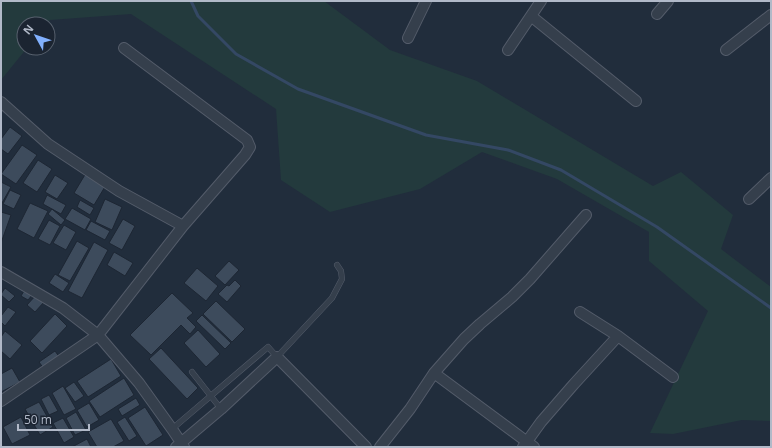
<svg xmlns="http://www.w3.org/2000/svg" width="772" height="448" viewBox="0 0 772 448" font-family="'Open Sans',sans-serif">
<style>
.green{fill:#233a3d}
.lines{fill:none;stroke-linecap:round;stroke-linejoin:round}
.stream{stroke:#344864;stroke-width:3}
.building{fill:#3d4b5c;stroke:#1d2633}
.lane-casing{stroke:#545c6a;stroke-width:6}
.street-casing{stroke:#545c6a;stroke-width:12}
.lane{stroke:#353f4c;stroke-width:5}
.street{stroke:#353f4c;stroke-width:10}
</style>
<rect width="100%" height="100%" fill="#212d3c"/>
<path class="green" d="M 1,1 L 324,1 L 390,50 L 477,81 L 653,186 L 681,172 L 733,215 L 721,249 L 771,287 L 771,421 L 742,420 L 673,434 L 650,433 L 708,311 L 649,261 L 649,232 L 557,179 L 482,152 L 420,189 L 330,212 L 281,180 L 276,109 L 131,14 L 50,20 L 46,24 L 24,24 L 24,48 L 27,48 L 1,80 Z"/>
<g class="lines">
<path class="stream" d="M 191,1 L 198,16 L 236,54 L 298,89 L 426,135 L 508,150 L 561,170 L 657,227 L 771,308"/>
</g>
<path class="building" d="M 10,127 L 22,136 L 8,154 L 1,149 L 1,139 Z
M 22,145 L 37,155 L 16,184 L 1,174 Z
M 38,160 L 52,169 L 37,192 L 23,183 Z
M 86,173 L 106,185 L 94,205 L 74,193 Z
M 55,175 L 68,183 L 57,199 L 45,192 Z
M 1,182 L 11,187 L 2,203 L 1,203 Z
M 10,190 L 21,195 L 14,209 L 3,204 Z
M 47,195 L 66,205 L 61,214 L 43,204 Z
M 105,199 L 122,207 L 112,230 L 95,222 Z
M 80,200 L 94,208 L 90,215 L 77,207 Z
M 30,203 L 48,211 L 34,238 L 17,229 Z
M 72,208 L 91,219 L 85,230 L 65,219 Z
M 52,209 L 65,220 L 61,225 L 48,214 Z
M 1,212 L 11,215 L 1,243 Z
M 123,219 L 135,226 L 122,250 L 109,243 Z
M 49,220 L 60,226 L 50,245 L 38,239 Z
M 91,221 L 110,231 L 105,240 L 86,230 Z
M 64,225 L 76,232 L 66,250 L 53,243 Z
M 77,241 L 89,248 L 70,281 L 58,275 Z
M 94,242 L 108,250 L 82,298 L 68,291 Z
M 114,252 L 133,263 L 125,276 L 107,265 Z
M 229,261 L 239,270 L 225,285 L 215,276 Z
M 197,268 L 218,286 L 206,301 L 184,283 Z
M 55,274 L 69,283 L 63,292 L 49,283 Z
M 235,280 L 241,286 L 227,302 L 218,294 L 227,285 L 229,286 Z
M 5,288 L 15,296 L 9,302 L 1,295 L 1,294 Z
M 25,289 L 33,294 L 28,300 L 21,296 Z
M 172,293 L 193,313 L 187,318 L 196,327 L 190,334 L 181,325 L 151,355 L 130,335 Z
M 36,295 L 44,302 L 35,312 L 27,305 Z
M 216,301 L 245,329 L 232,342 L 203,314 Z
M 8,307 L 16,312 L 5,326 L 1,322 L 1,316 Z
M 55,314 L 67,326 L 42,353 L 30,341 Z
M 202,315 L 231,343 L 225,349 L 196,321 Z
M 198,330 L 220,354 L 206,367 L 184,343 Z
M 5,331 L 22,345 L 10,359 L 1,351 L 1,337 Z
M 161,348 L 198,388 L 187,399 L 149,359 Z
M 55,351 L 60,358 L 44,369 L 39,362 Z
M 111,359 L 121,376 L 88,397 L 77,381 Z
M 12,368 L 20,382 L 1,392 L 1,374 Z
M 124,378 L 134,395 L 100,417 L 89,401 Z
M 74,382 L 84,396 L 75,402 L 65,388 Z
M 63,386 L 76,409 L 64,415 L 52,393 Z
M 49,395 L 58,411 L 49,415 L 41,399 Z
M 136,398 L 140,405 L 122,416 L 118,409 Z
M 39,402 L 53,427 L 40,435 L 25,409 Z
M 89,403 L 99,420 L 87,427 L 77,410 Z
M 145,407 L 163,435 L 146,446 L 128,418 Z
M 76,412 L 86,430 L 75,435 L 66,418 Z
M 21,417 L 30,435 L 12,444 L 3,427 Z
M 125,417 L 137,436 L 129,441 L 117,422 Z
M 63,418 L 74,437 L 64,443 L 53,423 Z
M 111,419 L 124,441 L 113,447 L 97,447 L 88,432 Z
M 87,439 L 91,447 L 72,447 Z"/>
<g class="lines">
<g class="lane-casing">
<path id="lane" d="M 192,372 L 221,409
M 172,429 L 268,347 L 277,357 L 332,298 L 342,279 L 341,271 L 337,265"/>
</g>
<g class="street-casing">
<path id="street" d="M 657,14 L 668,1
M 531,16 L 636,101
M 408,38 L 426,1
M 508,50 L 541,1
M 726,50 L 771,15
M 1,102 L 48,144 L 119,191 L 183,226
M 749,199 L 771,178
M 1,272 L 63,308 L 98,335 L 139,383 L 172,429 L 184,447
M 618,336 L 673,377
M 434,373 L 534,447
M 1,401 L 98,335 L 183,226 L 245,155 L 250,147 L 247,140 L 124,48
M 176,447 L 221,409 L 277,357 L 366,447
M 380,447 L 410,409 L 434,373 L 464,339 L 480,324 L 512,297 L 530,279 L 586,215
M 523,447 L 541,422 L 574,384 L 618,336 L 580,312"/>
</g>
<use href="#lane" class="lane"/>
<use href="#street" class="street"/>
</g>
<rect width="772" height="448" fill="none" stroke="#b1b9c8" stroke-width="4"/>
<g transform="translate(36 36) rotate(310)"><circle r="19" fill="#1b2431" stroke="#57606d"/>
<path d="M0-3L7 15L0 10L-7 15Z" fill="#81b0fd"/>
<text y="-6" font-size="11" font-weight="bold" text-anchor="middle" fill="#b1b9c8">N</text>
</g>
<path d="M18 424v6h71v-6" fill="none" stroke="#b1b9c8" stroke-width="2"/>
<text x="24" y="424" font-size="12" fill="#b1b9c8" stroke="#1b2431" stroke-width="3" paint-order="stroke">50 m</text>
</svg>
